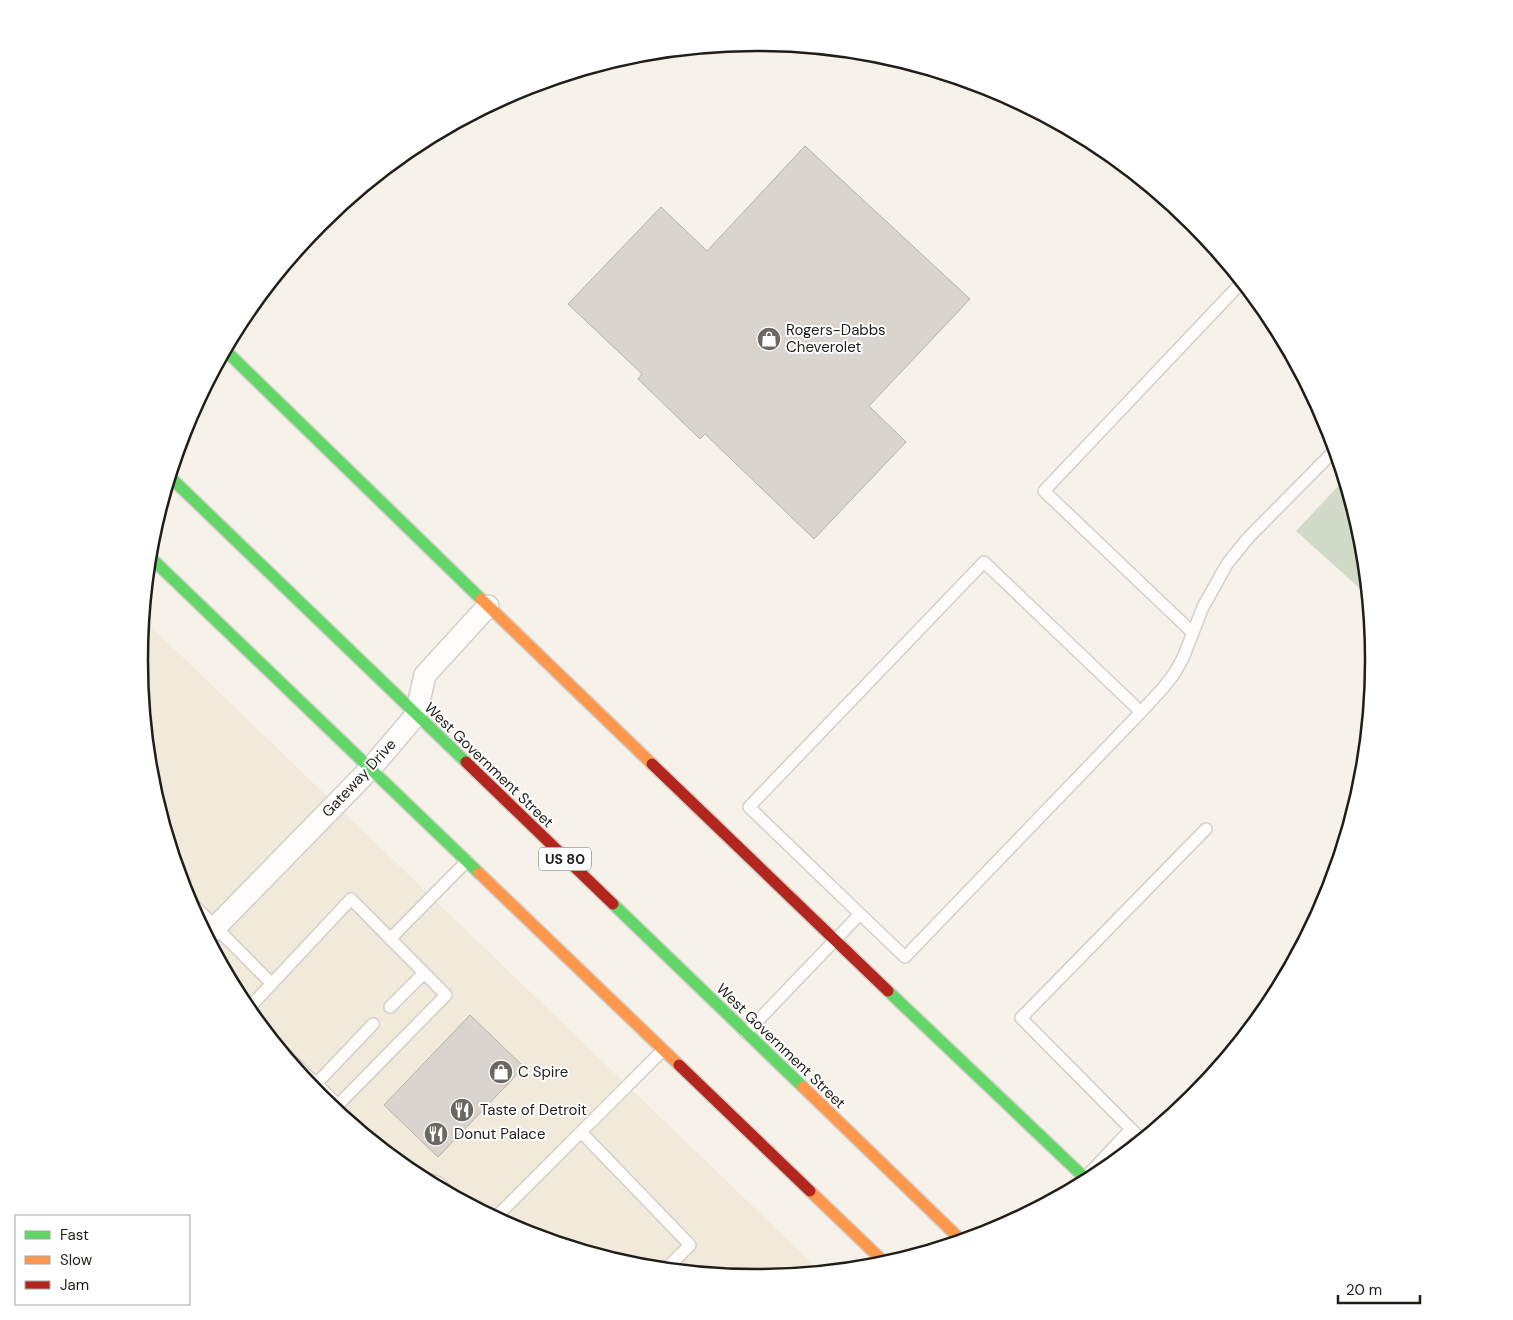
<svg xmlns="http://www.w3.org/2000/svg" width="1513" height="1320" viewBox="0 0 1513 1320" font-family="'DM Sans',sans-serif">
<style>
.built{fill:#f1e9d9}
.green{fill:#d1dbc7}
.building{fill:#d9d4ce;stroke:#b5b1ab}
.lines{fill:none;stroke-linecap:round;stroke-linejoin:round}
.lane-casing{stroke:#d3cfc9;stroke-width:14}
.street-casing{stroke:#d3cfc9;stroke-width:24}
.fast-casing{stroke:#d3cfc9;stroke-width:14}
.slow-casing{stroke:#d3cfc9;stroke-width:14}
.jam-casing{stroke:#d3cfc9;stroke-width:14}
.lane{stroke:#fefdfc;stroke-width:11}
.street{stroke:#fefdfc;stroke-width:21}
.fast{stroke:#63d668;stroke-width:11}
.slow{stroke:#ff974d;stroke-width:11}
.jam{stroke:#b3261e;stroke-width:11}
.labels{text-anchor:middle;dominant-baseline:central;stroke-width:4;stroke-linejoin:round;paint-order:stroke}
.shield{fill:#fff;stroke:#63625d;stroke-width:1}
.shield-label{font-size:14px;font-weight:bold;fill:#201e18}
.poi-label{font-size:15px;fill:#201e18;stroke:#fff;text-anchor:start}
.street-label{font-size:15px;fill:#201e18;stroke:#fff}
.rim{fill:none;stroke:#201e18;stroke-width:2.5}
</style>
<rect width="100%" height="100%" fill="#f6f2ea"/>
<path class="built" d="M 143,619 L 820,1271 L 756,1277 L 636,1266 L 520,1230 L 413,1173 L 320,1096 L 243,1003 L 186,896 L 151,780 L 139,660 Z"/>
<path class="green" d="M 1344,480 L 1362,540 L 1368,596 L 1296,531 Z"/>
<path class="building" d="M 805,146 L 970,299 L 869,406 L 906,442 L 814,539 L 705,434 L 700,439 L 638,379 L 642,374 L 568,304 L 661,207 L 707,251 Z
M 470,1015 L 524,1067 L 438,1157 L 384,1105 Z"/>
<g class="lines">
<g class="lane-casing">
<path id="lane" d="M 1193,633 L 1044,491 L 1241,283 L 1247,290
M 1141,712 L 1163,688 L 1174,674 L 1183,658 L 1203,607 L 1227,564 L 1248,538 L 1335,450
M 187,898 L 272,984
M 390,939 L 467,861
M 390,1007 L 424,973
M 248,1009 L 351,899 L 446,995 L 338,1105 L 284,1053
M 746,1033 L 860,914 L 905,957 L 1141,712 L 984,562 L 749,807 L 860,914
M 316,1084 L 373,1024
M 1131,1129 L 1021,1018 L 1206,829
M 581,1132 L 663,1050
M 421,1177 L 439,1183 L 448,1192
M 1085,1178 L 1131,1129 L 1141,1139
M 496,1217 L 581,1132 L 690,1245 L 666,1269"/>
</g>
<g class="street-casing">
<path id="street" d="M 207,936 L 370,769 L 416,715 L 425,675 L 488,606"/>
</g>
<g class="fast-casing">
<path id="fast" d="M 225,350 L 481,599
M 170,477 L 466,762
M 149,556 L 479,873
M 613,904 L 803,1087
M 888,991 L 1087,1180"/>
</g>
<g class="slow-casing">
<path id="slow" d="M 481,599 L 652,764
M 479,873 L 679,1065
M 803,1087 L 961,1240
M 810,1191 L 885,1263"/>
</g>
<g class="jam-casing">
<path id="jam" d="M 466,762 L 613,904
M 652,764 L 888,991
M 679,1065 L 810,1191"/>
</g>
<use href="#lane" class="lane"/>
<use href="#street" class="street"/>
<use href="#fast" class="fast"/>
<use href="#slow" class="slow"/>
<use href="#jam" class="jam"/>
</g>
<defs>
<g id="shop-disc" transform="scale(1.25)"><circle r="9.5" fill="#6b6862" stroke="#fff"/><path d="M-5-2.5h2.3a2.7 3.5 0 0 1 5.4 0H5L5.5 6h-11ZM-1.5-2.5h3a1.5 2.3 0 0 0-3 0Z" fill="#fff"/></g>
<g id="restaurant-disc" transform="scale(1.25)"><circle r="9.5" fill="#6b6862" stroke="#fff"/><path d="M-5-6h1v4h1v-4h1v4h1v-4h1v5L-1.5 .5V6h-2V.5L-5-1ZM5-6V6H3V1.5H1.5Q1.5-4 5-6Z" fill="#fff"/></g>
</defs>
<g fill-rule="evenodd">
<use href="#shop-disc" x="769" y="339"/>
<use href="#shop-disc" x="501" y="1072"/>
<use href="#restaurant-disc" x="462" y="1110"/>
<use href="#restaurant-disc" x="436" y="1134"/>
</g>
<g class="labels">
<rect class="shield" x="539" y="847.5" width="52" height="23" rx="4"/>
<g class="shield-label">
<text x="565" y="859">US 80</text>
</g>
<g class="poi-label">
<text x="786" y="330">Rogers-Dabbs<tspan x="786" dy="17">Cheverolet</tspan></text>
<text x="518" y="1072">C Spire</text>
<text x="480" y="1110">Taste of Detroit</text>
<text x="454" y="1134">Donut Palace</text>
</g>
<g class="street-label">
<text transform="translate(489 765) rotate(44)">West Government Street</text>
<text transform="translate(359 778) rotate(-47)">Gateway Drive</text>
<text transform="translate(781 1046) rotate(44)">West Government Street</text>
</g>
</g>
<path d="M0 0H1513V1320H0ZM756 51H757A608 608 0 0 1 1365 659V661A608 608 0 0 1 757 1269H756A608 608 0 0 1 148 661V659A608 608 0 0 1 756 51Z" fill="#fff" fill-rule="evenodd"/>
<path class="rim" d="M756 51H757A608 608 0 0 1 1365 659V661A608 608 0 0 1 757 1269H756A608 608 0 0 1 148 661V659A608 608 0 0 1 756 51Z"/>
<rect x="15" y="1215" width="175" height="90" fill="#ffffff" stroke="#a6a5a3"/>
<rect x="25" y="1231" width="25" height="8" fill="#63d668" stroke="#a6a5a3"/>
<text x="60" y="1240" font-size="15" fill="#201e18">Fast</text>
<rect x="25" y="1256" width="25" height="8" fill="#ff974d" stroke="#a6a5a3"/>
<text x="60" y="1265" font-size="15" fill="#201e18">Slow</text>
<rect x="25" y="1281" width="25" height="8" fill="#b3261e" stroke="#a6a5a3"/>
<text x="60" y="1290" font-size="15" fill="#201e18">Jam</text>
<path d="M1338 1295v8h82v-8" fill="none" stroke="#201e18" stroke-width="2.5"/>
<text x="1346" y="1295" font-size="15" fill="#201e18" stroke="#ffffff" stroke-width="4" paint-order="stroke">20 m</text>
</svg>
